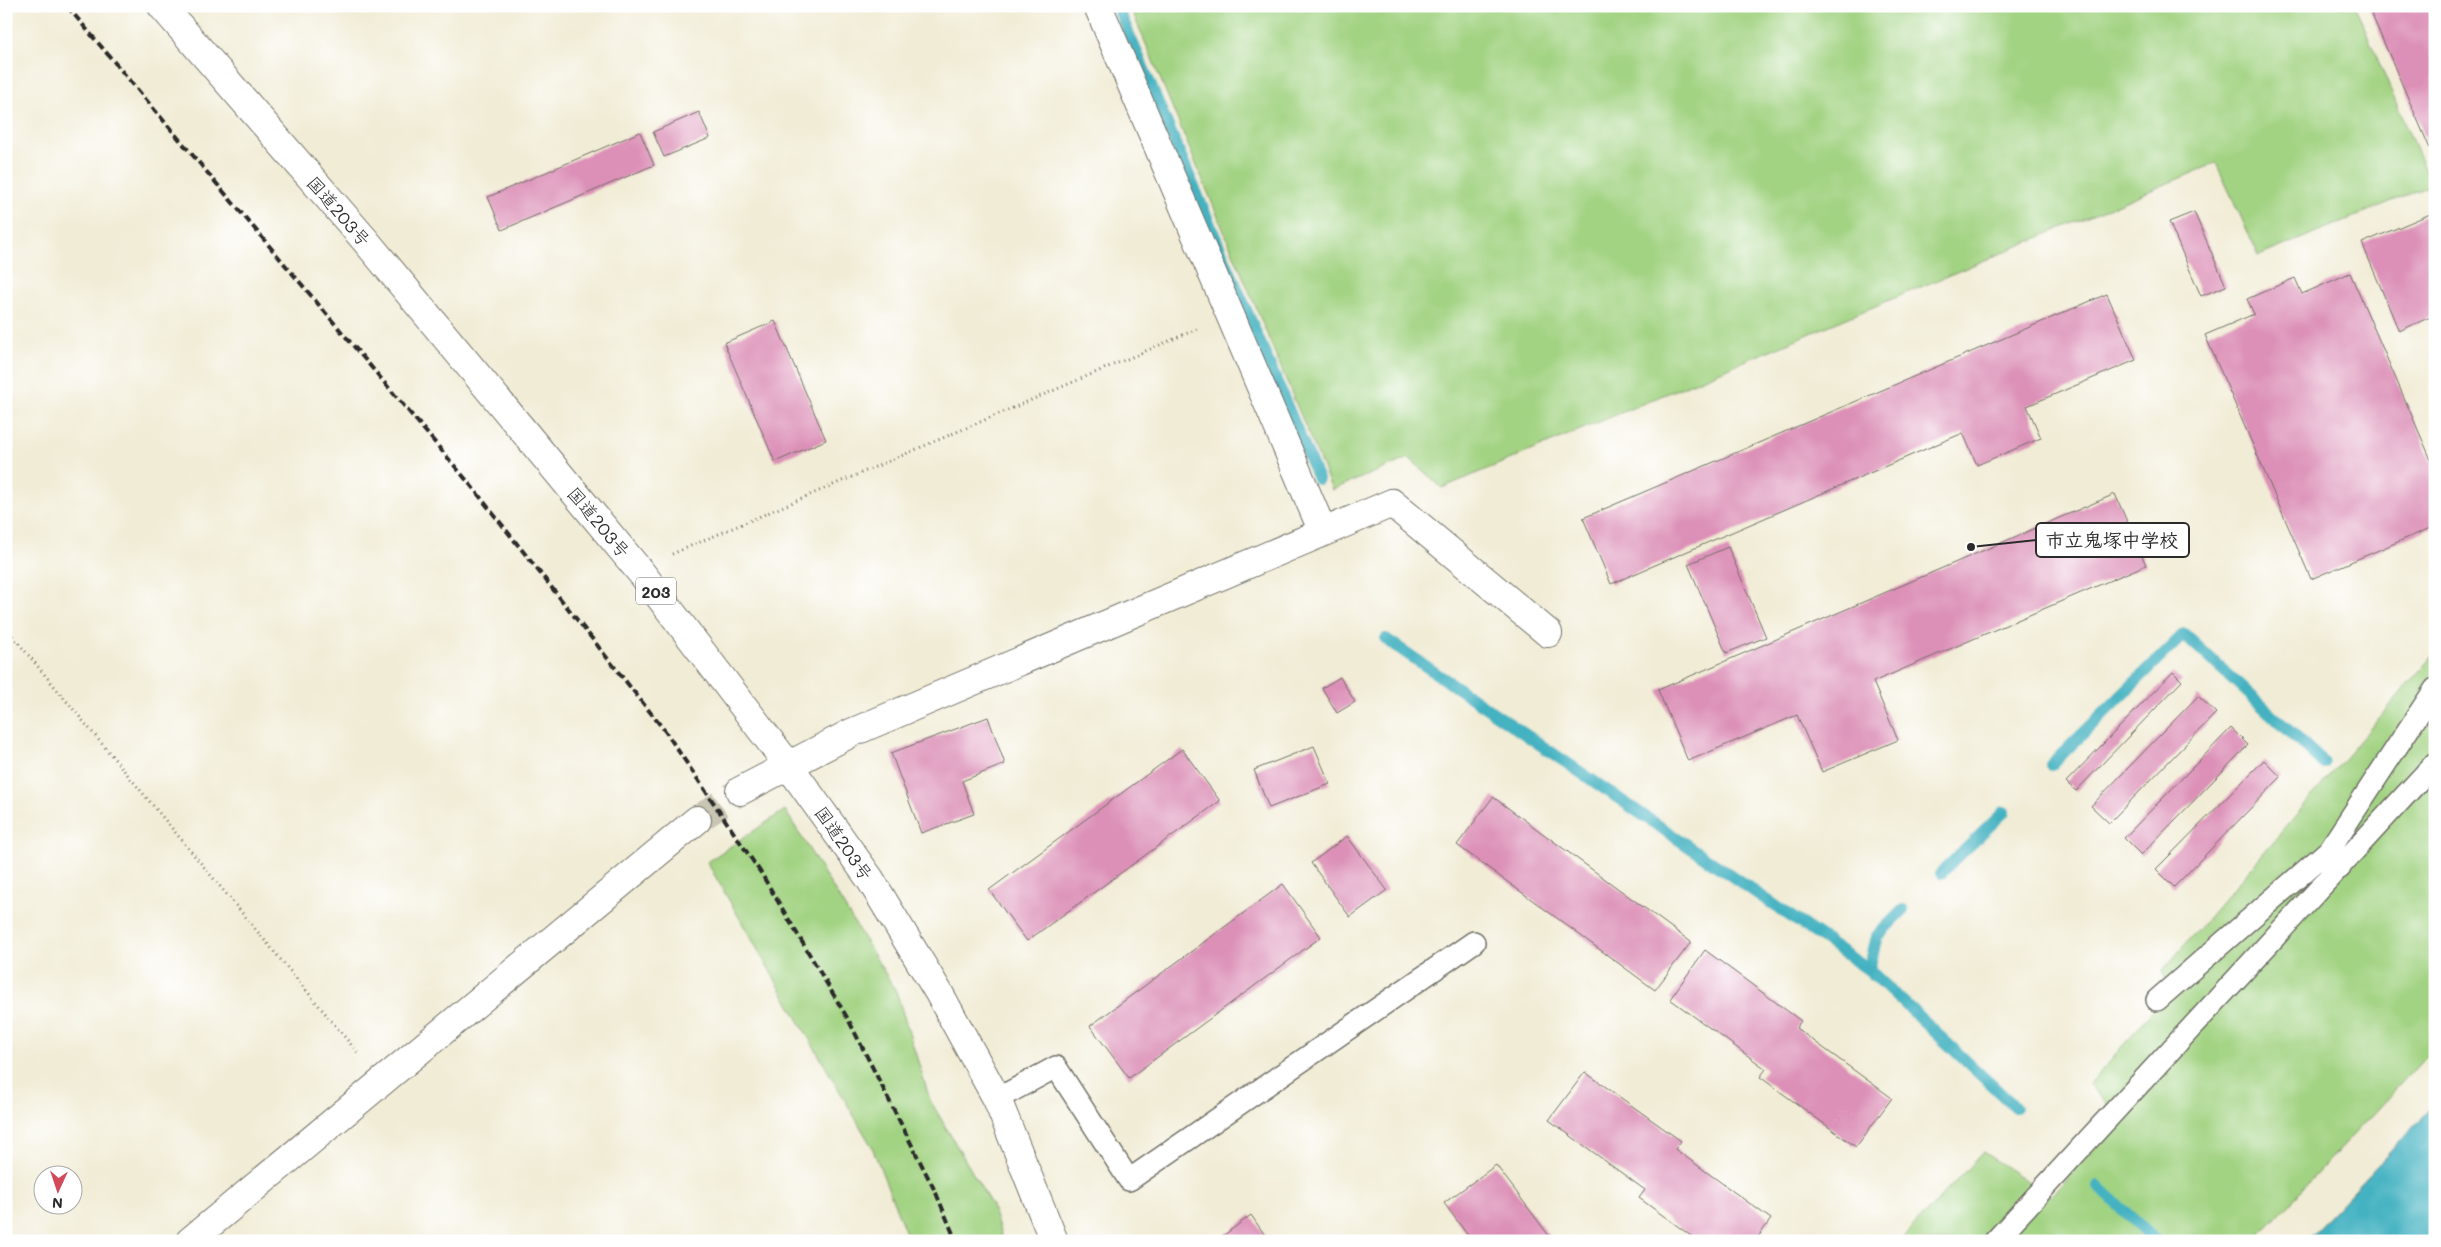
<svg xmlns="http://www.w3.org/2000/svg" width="2441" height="1247" viewBox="0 0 2441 1247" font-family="Mali,'Klee One',sans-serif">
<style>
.green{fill:#a2d382;stroke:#667f56}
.water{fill:#45b2c1;stroke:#386e76}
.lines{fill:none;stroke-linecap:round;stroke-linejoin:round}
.stream{stroke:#45b2c1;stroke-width:12}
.building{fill:#dc90b7}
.minor-tunnel{stroke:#c9c5b3;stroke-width:28;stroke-dasharray:28 14;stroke-linecap:butt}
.service-casing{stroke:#706f66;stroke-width:24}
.minor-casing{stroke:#706f66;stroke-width:30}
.trunk-casing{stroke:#706f66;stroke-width:30}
.path{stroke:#706f66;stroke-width:3;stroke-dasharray:1 4;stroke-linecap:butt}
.service{stroke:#fff;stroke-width:21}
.minor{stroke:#fff;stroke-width:28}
.trunk{stroke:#fff;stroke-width:28}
.rail{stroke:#2b2b2b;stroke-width:4;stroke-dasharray:8 4;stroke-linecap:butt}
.labels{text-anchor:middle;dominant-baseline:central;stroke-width:4;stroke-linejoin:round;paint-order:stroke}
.shield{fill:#fff;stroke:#6b6b6b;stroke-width:1}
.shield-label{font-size:16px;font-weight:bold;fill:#2b2b2b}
.street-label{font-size:18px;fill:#2b2b2b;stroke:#fff}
.leader{fill:none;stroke:#2b2b2b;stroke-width:2}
.callout-dot{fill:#2b2b2b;stroke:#fff;stroke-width:2}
.callout{fill:#fff;stroke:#2b2b2b;stroke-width:2}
.callout-label{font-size:19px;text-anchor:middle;font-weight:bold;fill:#2b2b2b}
</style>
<rect width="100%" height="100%" fill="#fff"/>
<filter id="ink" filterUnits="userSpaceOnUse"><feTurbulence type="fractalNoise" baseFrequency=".02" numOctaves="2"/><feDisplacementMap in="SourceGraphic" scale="10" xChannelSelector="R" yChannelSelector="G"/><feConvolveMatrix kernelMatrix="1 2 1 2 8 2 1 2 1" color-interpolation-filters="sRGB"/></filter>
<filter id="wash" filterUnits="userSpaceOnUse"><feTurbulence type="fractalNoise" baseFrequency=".0096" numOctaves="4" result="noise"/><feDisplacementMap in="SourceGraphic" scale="20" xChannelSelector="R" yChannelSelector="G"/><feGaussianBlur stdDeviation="1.12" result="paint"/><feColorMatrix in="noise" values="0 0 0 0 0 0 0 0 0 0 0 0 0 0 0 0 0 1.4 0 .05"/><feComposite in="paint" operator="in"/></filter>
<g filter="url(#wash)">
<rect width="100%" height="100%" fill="#f1ecd5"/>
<path class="green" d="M 1130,6 L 2355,6 L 2431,185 L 2259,256 L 2216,163 L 1442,488 L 1409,458 L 1332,490 Z
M 2435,653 L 2435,1047 L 2254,1241 L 1900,1241 L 1983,1152 L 2051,1197 L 2119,1116 L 2089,1085 L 2168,993 L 2163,970 Z
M 785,810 L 896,991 L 930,1100 L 992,1206 L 1003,1241 L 909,1241 L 872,1147 L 707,862 Z"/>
<path class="water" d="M 2435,1104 L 2435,1241 L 2306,1241 Z"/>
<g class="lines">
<path class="stream" d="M 1117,6 L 1318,479
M 1386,639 L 1869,970 L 2015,1107
M 2051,765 L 2184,634 L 2324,763
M 1941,873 L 2004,812
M 1869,970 L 1877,936 L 1903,910
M 2098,1186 L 2156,1241"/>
</g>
<g id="blocks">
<path class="building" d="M 2368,6 L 2435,6 L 2435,160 Z
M 699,112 L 710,138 L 664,157 L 653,132 Z
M 640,132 L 654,165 L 502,230 L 488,197 Z
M 2194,212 L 2226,286 L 2201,296 L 2169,222 Z
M 2435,212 L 2435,315 L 2399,331 L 2362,243 Z
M 2350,273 L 2435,469 L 2435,526 L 2311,579 L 2205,335 L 2254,314 L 2247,299 L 2295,278 L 2302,294 Z
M 2107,294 L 2136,360 L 2027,406 L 2041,438 L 1977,465 L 1963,433 L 1611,584 L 1583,518 Z
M 775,321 L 826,440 L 775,462 L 724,343 Z
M 2115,494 L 2146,565 L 1873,682 L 1898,740 L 1822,772 L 1797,715 L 1688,761 L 1658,690 Z
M 1728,547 L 1766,637 L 1726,653 L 1688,564 Z
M 2173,672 L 2182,681 L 2076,791 L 2066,782 Z
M 1340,677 L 1355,702 L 1337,713 L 1322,688 Z
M 2198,696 L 2216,713 L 2109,823 L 2091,806 Z
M 988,717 L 1005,764 L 962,781 L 974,814 L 921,833 L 891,753 Z
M 2231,728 L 2248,745 L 2141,855 L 2124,838 Z
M 1314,746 L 1330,784 L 1269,808 L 1254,770 Z
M 1182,749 L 1220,801 L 1027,941 L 989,890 Z
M 2264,760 L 2281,777 L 2174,887 L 2156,869 Z
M 1493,797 L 1691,942 L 1655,990 L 1457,845 Z
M 1347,836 L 1387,890 L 1350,917 L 1311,863 Z
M 1283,884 L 1321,937 L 1129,1078 L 1090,1026 Z
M 1705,950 L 1801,1021 L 1796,1028 L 1892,1098 L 1856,1147 L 1760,1077 L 1766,1069 L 1670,999 Z
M 1585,1072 L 1681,1141 L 1675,1149 L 1771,1219 L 1755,1241 L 1698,1241 L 1639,1198 L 1645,1190 L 1549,1120 Z
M 1496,1165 L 1553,1241 L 1472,1241 L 1444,1203 Z
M 1251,1215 L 1269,1241 L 1216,1241 Z"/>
</g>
</g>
<g filter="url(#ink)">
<use href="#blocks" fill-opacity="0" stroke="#706f66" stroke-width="1"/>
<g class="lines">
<path class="minor-tunnel" d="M 697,820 L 740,791"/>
<g class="service-casing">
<path id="service" d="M 2329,850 L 2435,689
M 2157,1000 L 2329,850 L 2340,868
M 997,1099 L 1056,1067 L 1129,1180 L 1474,942
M 1995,1241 L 2435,763"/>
</g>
<g class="minor-casing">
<path id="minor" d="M 1098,6 L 1323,532
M 740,791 L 851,733 L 1392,503 L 1548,633
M 190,1241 L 697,820"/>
</g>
<g class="trunk-casing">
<path id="trunk" d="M 162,6 L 365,240 L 643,575 L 789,766 L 870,879 L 939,993 L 997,1099 L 1054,1241"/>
</g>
<path class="path" d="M 672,554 L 1197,329
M 6,628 L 358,1053"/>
<use href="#service" class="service"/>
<use href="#minor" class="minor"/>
<use href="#trunk" class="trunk"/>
<path class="rail" d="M 67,6 L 469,483 L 665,731 L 761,873 L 848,1019 L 936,1193 L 956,1241"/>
</g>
</g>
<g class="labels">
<rect class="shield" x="636" y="577.5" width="40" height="27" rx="4"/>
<g class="shield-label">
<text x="656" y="591">203</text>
</g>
<g class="street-label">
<text transform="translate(339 211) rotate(49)">国道203号</text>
<text transform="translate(599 522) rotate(50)">国道203号</text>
<text transform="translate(844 843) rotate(55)">国道203号</text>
</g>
</g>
<path class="leader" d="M1971 547L2036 540"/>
<circle class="callout-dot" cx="1971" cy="547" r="5"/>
<rect class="callout" x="2036" y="523" width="153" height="34" rx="5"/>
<g class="callout-label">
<text x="2112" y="547">市立鬼塚中学校</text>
</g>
<rect width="2441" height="1247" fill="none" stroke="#fff" stroke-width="25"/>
<g transform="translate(58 1190) rotate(183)"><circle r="24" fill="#ffffff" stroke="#aaaaaa"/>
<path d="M0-4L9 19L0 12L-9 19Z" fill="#d1495b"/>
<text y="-8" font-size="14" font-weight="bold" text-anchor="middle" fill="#2b2b2b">N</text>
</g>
</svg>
